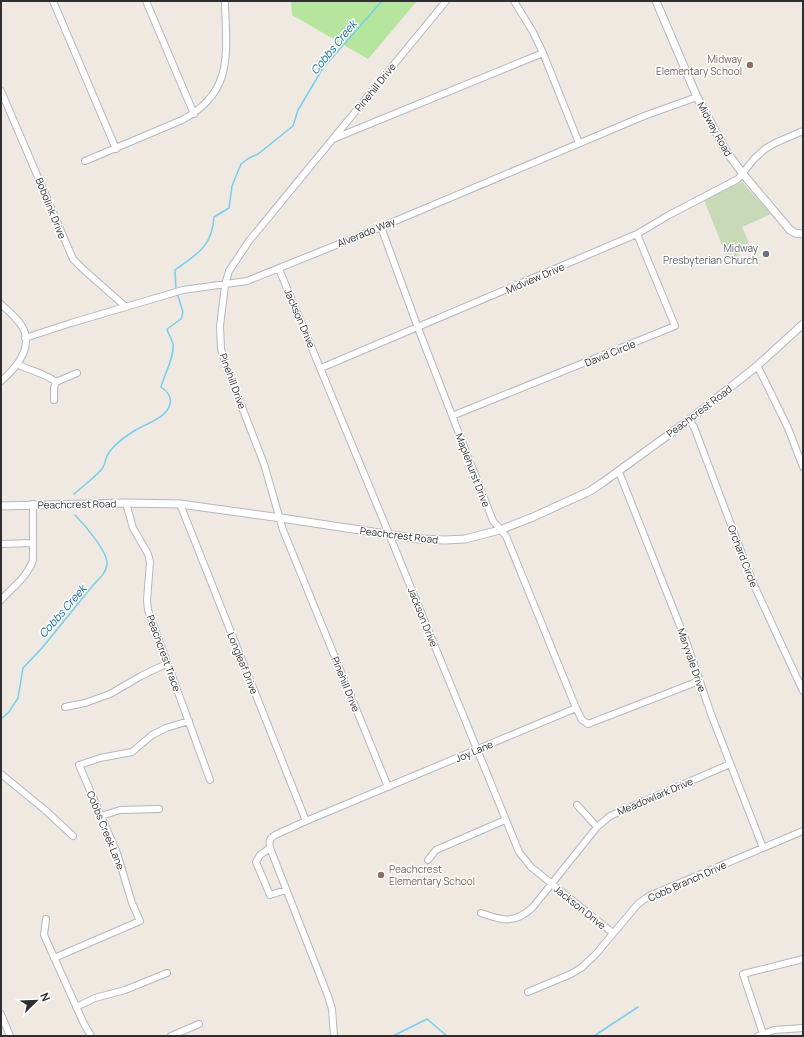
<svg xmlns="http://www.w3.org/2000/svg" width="804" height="1037" viewBox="0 0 804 1037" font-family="Manrope,sans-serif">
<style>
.green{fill:#b6e59e}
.cemetery{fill:#c8d9b8}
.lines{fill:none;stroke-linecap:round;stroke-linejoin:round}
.stream{stroke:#75cff0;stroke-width:1.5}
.minor-casing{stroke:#b4b7c1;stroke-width:8}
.tertiary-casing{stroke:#b4b7c1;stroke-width:9}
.minor{stroke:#fff;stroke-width:6}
.tertiary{stroke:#fff;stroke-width:7}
.education-dot{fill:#8d6e63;stroke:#fff;stroke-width:1.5}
.worship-dot{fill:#6b7280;stroke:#fff;stroke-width:1.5}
.labels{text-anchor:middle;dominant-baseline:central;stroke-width:3;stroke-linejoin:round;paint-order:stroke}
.education-label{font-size:10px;fill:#785e54;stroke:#fff;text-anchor:end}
.street-label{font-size:10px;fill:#2e2e2e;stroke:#fff}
.worship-label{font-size:10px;fill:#5b616d;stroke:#fff;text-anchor:end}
.water-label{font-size:11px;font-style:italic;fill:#0d6fa3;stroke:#fff}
</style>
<rect width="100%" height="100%" fill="#efe9e1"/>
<path class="green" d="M 291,1 L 417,1 L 368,59 L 292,15 Z"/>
<path class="cemetery" d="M 742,182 L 771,214 L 742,227 L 749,243 L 746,245 L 747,248 L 740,251 L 741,254 L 728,260 L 704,200 Z"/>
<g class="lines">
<path class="stream" d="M 176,290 L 175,270 C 197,254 212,247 214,217 L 229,208 L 232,186 L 241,164 L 249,158 L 258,154 L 293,126 L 298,110 L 323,68 L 382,1
M 74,494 C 83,486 93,479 101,470 C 105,466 105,460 107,456 C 112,446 126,436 134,431 C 145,424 167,418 170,404 C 172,396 167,391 161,387 C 164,375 175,356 173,344 C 172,339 168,334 167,329 L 181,319 L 183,312 L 177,293
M 1,719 L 9,712 L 18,698 L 23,668 L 42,648 L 94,584 C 100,578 107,572 107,563 C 107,551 84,524 75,515
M 393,1036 L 427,1019 L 447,1036
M 594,1036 L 638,1007"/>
<g class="minor-casing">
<path id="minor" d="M 53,1 L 116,149
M 146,1 L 194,114
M 514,1 L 533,32 L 543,53 L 579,143
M 1,91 L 73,259 L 84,270 L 126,307
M 333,139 L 543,53
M 85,161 L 182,120 C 235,92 226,52 225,1
M 381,227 L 418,328 L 493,521 L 506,536 L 576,708
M 279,269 L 389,534 L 519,852 L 531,867 L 613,933
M 1,304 C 9,312 22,322 25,333 C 30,352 14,370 1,381
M 25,338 L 71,323 L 183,290 L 247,281 L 381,227 L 644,116 L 697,97
M 17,364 C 30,371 45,373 56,382 L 54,388 L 54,400
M 757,366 L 762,375 L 788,428 L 803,467
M 321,368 L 637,234 L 669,215 L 738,179 L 754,159 L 765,149 L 775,143 L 803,131
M 56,382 L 77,373
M 452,416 L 675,326 L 637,234
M 689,420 L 694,427 L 753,583 L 803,691
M 619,472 L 686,641 L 711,714 L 763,848
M 126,503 L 133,528 L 148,554 L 150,562 L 147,600 L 148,610 L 210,780
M 180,504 L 306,821
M 1,544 L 33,543
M 1,600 C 12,588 28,576 33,560 L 33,504
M 65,707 L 85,703 L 110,694 L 141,676 L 168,663
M 1,774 L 45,810 L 73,836
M 388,787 L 283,530 L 264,464 L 226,366 L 221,349 L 220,326 L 225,285 L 229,271 L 249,241 L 446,1
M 577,805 L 597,827
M 101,816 L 120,810 L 159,809
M 270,848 L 260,855 L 256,862 L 270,895 L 286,890
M 428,860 L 436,850 L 505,820
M 481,913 C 503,921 515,924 533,907 L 597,827 L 610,816 L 730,764
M 46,919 L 44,935 L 84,1024 L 91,1036
M 54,958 L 140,921 L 132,903 L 117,853 L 79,765 L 100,758 L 132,752 L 152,735 L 166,728 L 189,721
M 528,992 L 571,974 L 581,968 L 595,955 L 638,904 L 649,896 L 803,831
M 76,1007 L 95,998 L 125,990 L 167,973
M 1,1014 L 10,1036
M 763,1034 L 743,974 L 803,959
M 171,1036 L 199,1024
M 334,1036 L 332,1009 L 328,996 L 270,848 C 269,841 269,839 275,835 L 306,821 L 576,708 L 582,720 L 588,724 L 699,681
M 758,1036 L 774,1030 L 803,1028"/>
</g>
<g class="tertiary-casing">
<path id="tertiary" d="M 656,1 L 697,97 L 726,151 L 743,174 L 790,230 L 795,233 L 803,234
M 1,506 L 126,503 L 180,504 L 281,518 L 419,539 L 445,540 L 465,539 L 500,530 L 533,517 L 590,491 L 602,483 L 689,420 L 757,366 L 803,324"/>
</g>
<use href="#minor" class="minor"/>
<use href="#tertiary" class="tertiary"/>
</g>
<g class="education-dot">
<circle cx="750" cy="65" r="4"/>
<circle cx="381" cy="875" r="4"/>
</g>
<circle class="worship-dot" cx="766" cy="254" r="4"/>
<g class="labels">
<g class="education-label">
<text x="742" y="59">Midway<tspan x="742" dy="12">Elementary School</tspan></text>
<text x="389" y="869" text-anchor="start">Peachcrest<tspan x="389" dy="12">Elementary School</tspan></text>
</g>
<g class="street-label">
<text transform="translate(375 87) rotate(-51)">Pinehill Drive</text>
<text transform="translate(715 129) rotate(61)">Midway Road</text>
<text transform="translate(51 208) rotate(68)">Bobolink Drive</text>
<text transform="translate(366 232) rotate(-22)">Alverado Way</text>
<text transform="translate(535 278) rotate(-23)">Midview Drive</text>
<text transform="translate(300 318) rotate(67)">Jackson Drive</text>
<text transform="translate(610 353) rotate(-22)">David Circle</text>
<text transform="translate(233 381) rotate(70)">Pinehill Drive</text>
<text transform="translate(699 411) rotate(-37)">Peachcrest Road</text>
<text transform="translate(473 470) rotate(69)">Maplehurst Drive</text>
<text transform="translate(77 504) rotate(-1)">Peachcrest Road</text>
<text transform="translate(399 535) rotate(7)">Peachcrest Road</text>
<text transform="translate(743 556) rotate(69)">Orchard Circle</text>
<text transform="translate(423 617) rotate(68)">Jackson Drive</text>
<text transform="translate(164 653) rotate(70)">Peachcrest Trace</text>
<text transform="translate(692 660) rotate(71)">Maryvale Drive</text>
<text transform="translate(243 663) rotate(68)">Longleaf Drive</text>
<text transform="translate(346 684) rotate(68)">Pinehill Drive</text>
<text transform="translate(474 751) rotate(-23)">Joy Lane</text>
<text transform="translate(655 796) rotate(-23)">Meadowlark Drive</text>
<text transform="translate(106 830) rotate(68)">Cobbs Creek Lane</text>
<text transform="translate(687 881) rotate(-24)">Cobb Branch Drive</text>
<text transform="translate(580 907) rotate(39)">Jackson Drive</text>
</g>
<g class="worship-label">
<text x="758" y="248">Midway<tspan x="758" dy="12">Presbyterian Church</tspan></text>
</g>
<g class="water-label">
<text transform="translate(333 47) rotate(-51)">Cobbs Creek</text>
<text transform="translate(62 611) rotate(-49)">Cobbs Creek</text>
</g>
</g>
<rect width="804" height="1037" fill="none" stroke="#2e2e2e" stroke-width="4"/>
<g transform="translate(36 1001) rotate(67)" stroke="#ffffff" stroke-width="3" paint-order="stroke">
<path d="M0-3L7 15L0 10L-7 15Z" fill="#2e2e2e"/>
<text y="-6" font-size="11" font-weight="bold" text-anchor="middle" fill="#2e2e2e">N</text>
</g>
</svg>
